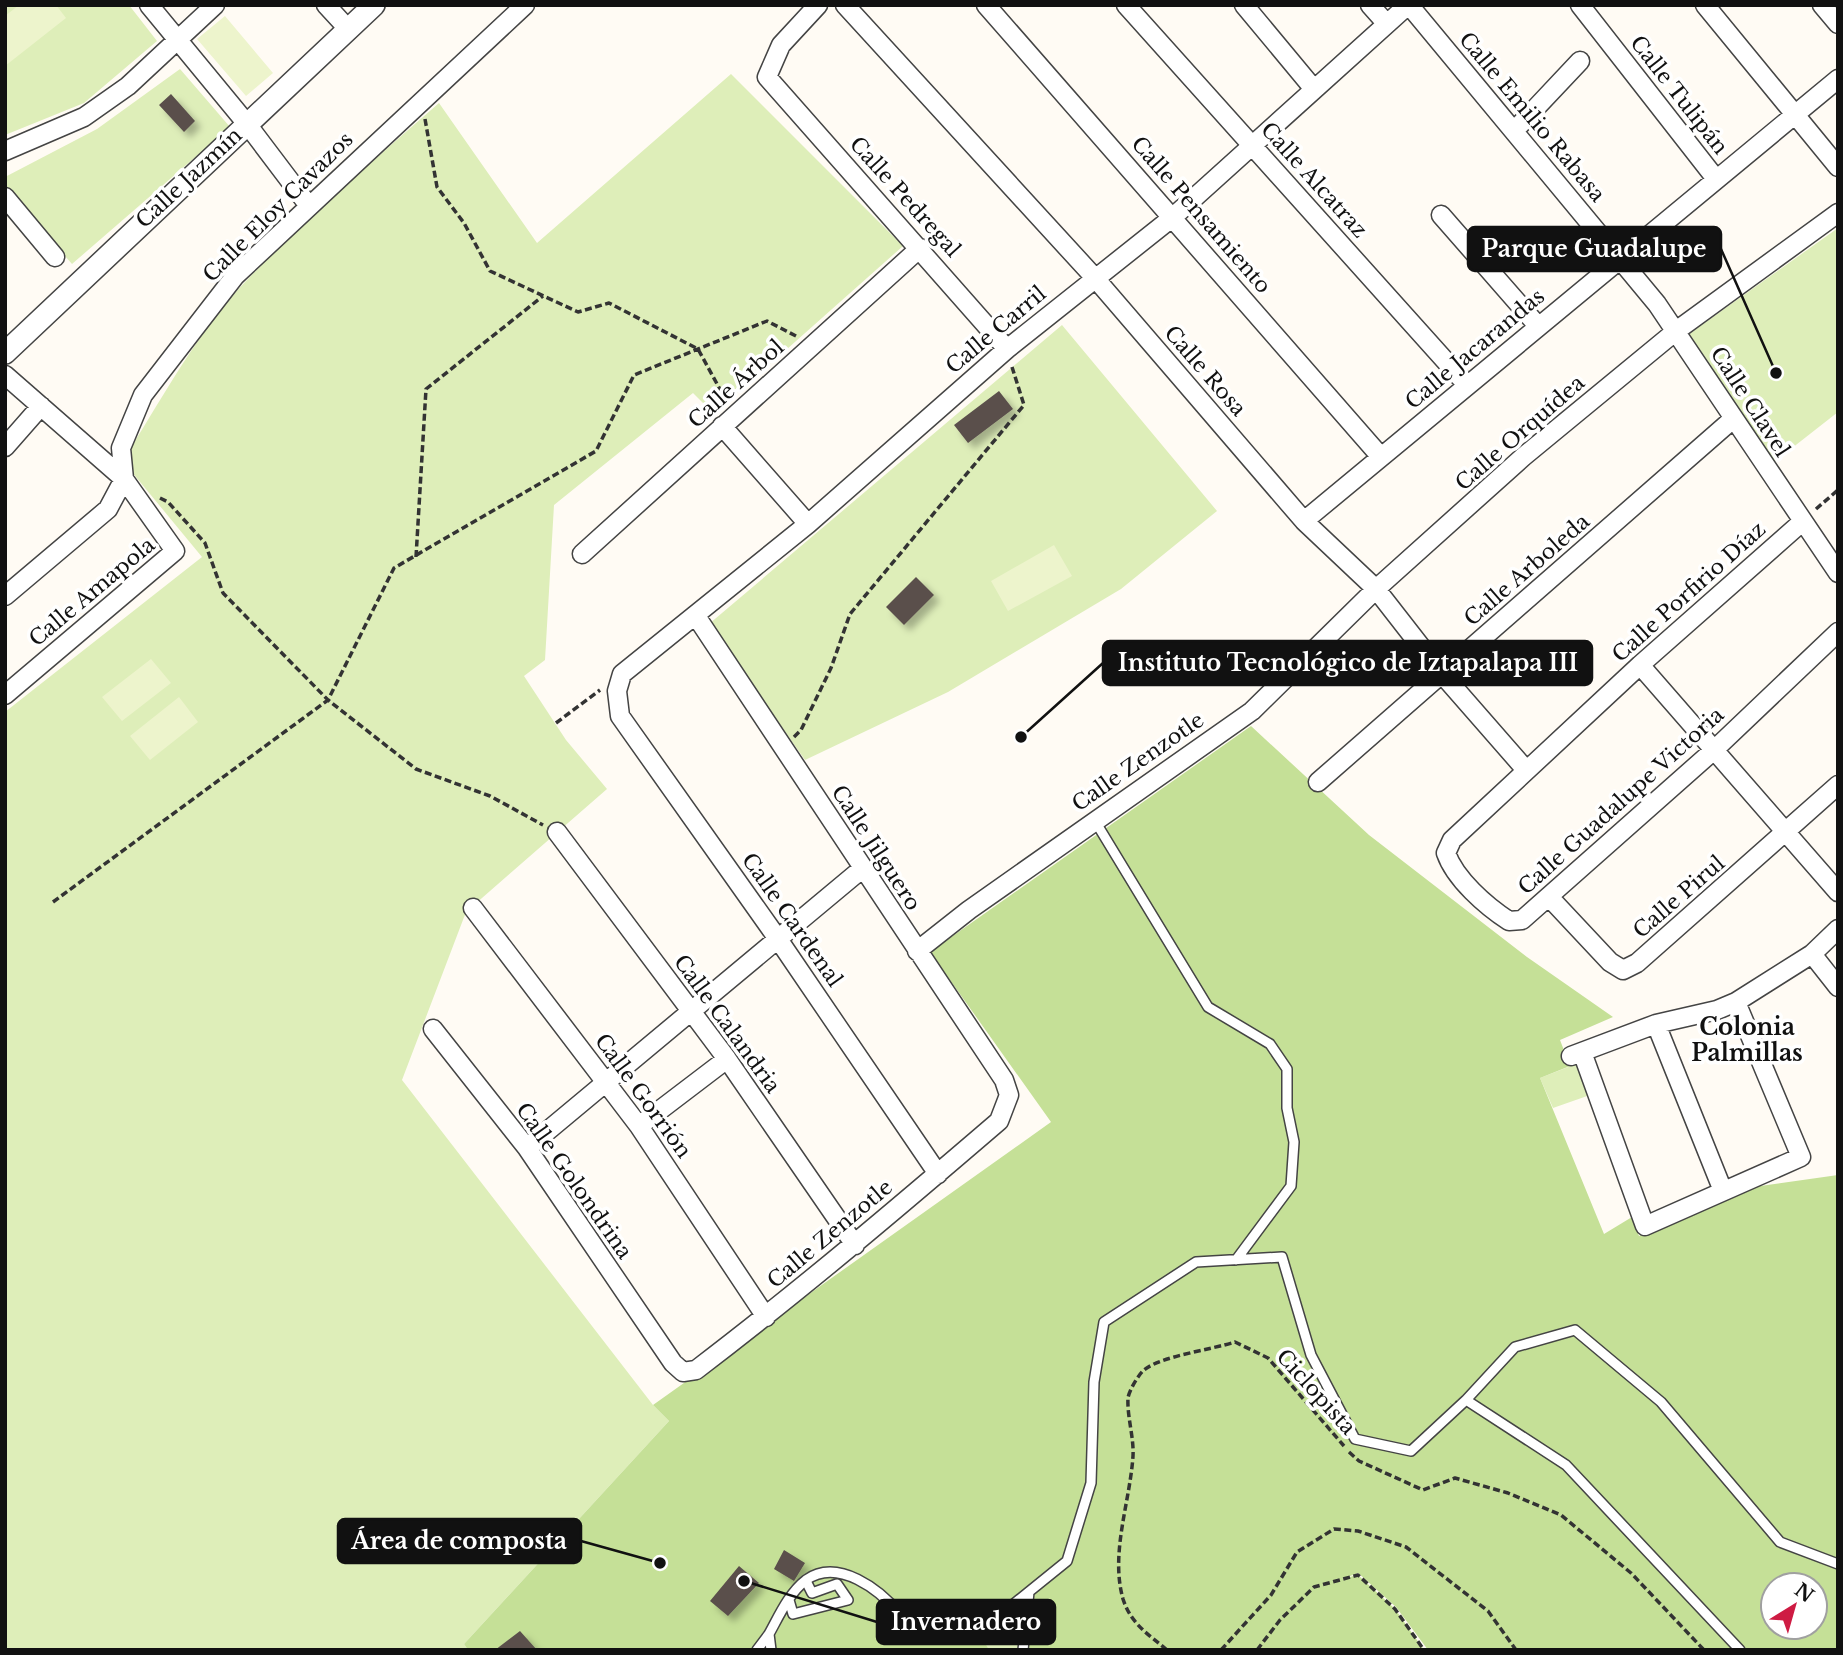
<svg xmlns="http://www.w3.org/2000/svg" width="1843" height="1655" viewBox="0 0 1843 1655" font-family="'Libre Baskerville',serif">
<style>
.green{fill:#deeeb9}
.forest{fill:#c5e097;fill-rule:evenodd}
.pitch{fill:#edf4cc}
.building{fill:#5a4f4c;filter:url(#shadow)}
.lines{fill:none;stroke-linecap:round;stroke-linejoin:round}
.service-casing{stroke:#444;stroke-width:12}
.minor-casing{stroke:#444;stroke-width:21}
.tertiary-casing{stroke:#444;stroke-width:24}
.path{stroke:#333;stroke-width:3.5;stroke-dasharray:7 3.5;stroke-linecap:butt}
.service{stroke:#fff;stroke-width:9}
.minor{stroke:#fff;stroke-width:18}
.tertiary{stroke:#fff;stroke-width:21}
.labels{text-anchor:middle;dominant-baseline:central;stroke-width:7;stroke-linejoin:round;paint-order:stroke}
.street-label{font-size:21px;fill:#111;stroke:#fff}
.neighbourhood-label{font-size:23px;font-weight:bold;fill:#111;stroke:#fff}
.leader{fill:none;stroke:#111;stroke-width:2.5}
.callout-dot{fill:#111;stroke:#fff;stroke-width:2.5}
.callout{fill:#111;stroke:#111;stroke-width:2.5}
.callout-label{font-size:23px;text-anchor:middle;font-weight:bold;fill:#fff}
</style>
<defs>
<filter id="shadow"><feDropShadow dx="6" dy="6" stdDeviation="3.5" flood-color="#0004"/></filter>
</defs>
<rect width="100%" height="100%" fill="#fffbf4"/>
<path class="green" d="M 5,5 L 129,5 L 157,41 L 84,103 L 5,135 Z
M 180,69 L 230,127 L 72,264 L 5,188 L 5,177 L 97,129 Z
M 731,74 L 903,246 L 714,414 L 693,393 L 554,505 L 545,660 L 524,676 L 566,740 L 607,789 L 466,912 L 402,1080 L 653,1405 L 669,1421 L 464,1644 L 468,1650 L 5,1650 L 5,712 L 202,557 L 131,471 L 130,449 C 166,392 199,330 246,281 C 306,218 373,161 439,103 L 537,243 Z
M 1838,228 L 1838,412 L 1774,462 L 1689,334 Z
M 1062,325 L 1217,511 L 1121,589 L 948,692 L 805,760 L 709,624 Z
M 1576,1064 L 1590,1095 L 1553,1108 L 1540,1078 Z
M 1029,1592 L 1023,1650 L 843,1650 Z"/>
<path class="forest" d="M 1251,726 L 1369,835 L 1527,957 L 1613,1017 L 1560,1040 L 1570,1066 L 1540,1078 L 1604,1234 L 1632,1217 L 1639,1236 L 1732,1190 L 1838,1175 L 1838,1650 L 1746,1650 L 1606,1505 L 1740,1650 L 1428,1650 L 1396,1607 L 1358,1573 L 1345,1578 L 1358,1575 L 1395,1609 L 1424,1650 L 1025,1650 L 1028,1596 L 982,1638 L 989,1650 L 468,1650 L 464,1644 L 669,1421 L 653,1405 L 1051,1122 L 930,952 ZM 1773,1585 L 1815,1585 L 1815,1627 L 1773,1627 Z"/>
<path class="pitch" d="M 19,5 L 56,5 L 66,18 L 5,66 L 5,16 Z
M 225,16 L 273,73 L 246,96 L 197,39 Z
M 1054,545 L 1072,576 L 1008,611 L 991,581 Z
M 151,659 L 171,683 L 122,721 L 102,697 Z
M 179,697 L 198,722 L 150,760 L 130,736 Z"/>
<path class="building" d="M 171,94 L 195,121 L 184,132 L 159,105 Z
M 999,391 L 1013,409 L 968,443 L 954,425 Z
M 916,577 L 934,595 L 904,625 L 886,607 Z
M 784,1550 L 805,1563 L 794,1581 L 774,1569 Z
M 739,1566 L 759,1583 L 728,1616 L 710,1601 Z
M 520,1631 L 537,1650 L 495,1650 Z"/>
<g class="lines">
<g class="service-casing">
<path id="service" d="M 1095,821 L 1208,1007 L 1270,1044 L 1287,1069 L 1287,1108 L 1294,1142 L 1291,1186 L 1236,1260
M 1466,1400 L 1515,1347 L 1575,1330 L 1661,1402 L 1780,1542 L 1838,1564
M 789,1600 L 793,1614 L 848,1600 L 837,1584 L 812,1593 L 806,1581
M 757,1650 L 769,1634
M 771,1650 L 769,1634 C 779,1616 789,1593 806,1580 C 838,1557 880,1590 900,1614 L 989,1624 L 1067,1561 L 1091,1483 L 1094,1382 L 1104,1322 L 1196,1262 L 1282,1257 L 1311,1355 L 1355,1439 L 1411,1451 L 1466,1400 L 1566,1465 L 1740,1650
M 1023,1650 L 1029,1592"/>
</g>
<g class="minor-casing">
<path id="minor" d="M 149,5 L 247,124 L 309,206
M 326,5 L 349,30
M 818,5 L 781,45 L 767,77 L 1007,349
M 845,5 L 1095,278 L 1304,521 L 1376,589 L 1443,675 L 1526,770
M 986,5 L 1381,457
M 1126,5 L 1467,385
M 1244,5 L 1313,88
M 1370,5 L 1386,23
M 1409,5 L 1657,304 L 1838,573
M 1580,5 L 1716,179
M 1705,5 L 1838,167
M 1822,5 L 1838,24
M 1515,130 L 1580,61
M 5,151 L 84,117 L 128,86 L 215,5
M 5,197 L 55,257
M 1441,215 L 1538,326
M 5,375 L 124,479 L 175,551 L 5,695
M 722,426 L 808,524
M 5,447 L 41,406
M 1304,521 L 1838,79
M 1802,522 L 1640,665 L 1452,840 L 1446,853 C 1455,879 1486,906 1509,921 L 1522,920 L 1714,750 L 1838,632
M 582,554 L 920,248
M 5,596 L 108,509 L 124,479 L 121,448 L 143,395 L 235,276 L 525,5
M 1640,665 L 1838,892
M 1318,782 L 1733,419
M 557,832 L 727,1059 L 855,1245
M 1550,898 L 1610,962 L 1623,970 L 1637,963 L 1838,785
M 473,908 L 639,1126 L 766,1317
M 917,951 L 969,910 L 1252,711 L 1376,589 L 1523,457 L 1676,331 L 1838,213
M 1812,954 L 1838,987
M 1656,1024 L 1723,1191
M 433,1029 L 527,1148 L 673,1363 L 683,1372 L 696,1370 C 801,1290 900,1206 999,1121 L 1009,1095 L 1004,1080 L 696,616
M 1582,1052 L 1645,1226 L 1801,1157 L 1736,1002
M 1571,1056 L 1656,1024 L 1717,1010 L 1736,1002 L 1812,954 L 1838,929
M 639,1126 L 727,1059
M 527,1148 L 863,868
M 938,1174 L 778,939 L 620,716 L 617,691 L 622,674 L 808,524 L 1007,349 L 1173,217 L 1408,5"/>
</g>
<g class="tertiary-casing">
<path id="tertiary" d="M 5,353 L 374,5"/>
</g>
<path class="path" d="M 425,119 L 437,187 L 464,223 L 490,271 L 578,312 L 609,303 L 698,349 L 722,393 L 722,403
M 160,498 L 168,502 L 205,543 L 223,593 L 328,700 L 416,769 L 490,796 L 543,825
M 1816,509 L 1838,490
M 416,557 L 426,389 L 543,296
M 556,723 L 600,690
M 794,737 L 801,730 L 831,668 L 850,614 L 1024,405 L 1012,367
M 53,902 L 328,700 L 394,568 L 596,451 L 634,375 L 767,321 L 796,336
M 1349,1452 L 1359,1461 L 1423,1490 L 1455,1478 L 1508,1493 L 1561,1515 L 1631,1573 L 1704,1650
M 1167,1650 C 1148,1634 1131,1624 1123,1599 C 1110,1553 1130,1502 1133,1456 C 1134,1437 1127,1417 1128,1398 C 1129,1391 1138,1375 1144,1370 C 1161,1356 1210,1350 1235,1342 L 1268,1358 L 1344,1446
M 1221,1650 L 1271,1595 L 1297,1552 L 1334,1529 L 1358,1531 L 1406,1547 L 1488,1611 L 1516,1650
M 1257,1650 L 1280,1620 L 1314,1587 L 1358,1575 L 1395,1609 L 1424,1650"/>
<use href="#service" class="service"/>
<use href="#minor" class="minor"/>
<use href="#tertiary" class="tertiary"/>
</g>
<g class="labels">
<g class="street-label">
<text transform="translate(1679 95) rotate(52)">Calle Tulipán</text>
<text transform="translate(1532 117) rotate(50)">Calle Emilio Rabasa</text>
<text transform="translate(189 178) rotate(-43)">Calle Jazmín</text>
<text transform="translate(1314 180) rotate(48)">Calle Alcatraz</text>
<text transform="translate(905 197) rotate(48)">Calle Pedregal</text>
<text transform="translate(278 207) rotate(-45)">Calle Eloy Cavazos</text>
<text transform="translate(1201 215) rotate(49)">Calle Pensamiento</text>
<text transform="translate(996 330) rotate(-40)">Calle Carril</text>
<text transform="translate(1475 349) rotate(-40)">Calle Jacarandas</text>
<text transform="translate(1205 371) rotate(49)">Calle Rosa</text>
<text transform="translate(736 384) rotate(-42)">Calle Árbol</text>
<text transform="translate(1750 402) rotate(57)">Calle Clavel</text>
<text transform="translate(1520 433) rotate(-41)">Calle Orquídea</text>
<text transform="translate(1527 570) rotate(-41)">Calle Arboleda</text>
<text transform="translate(92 592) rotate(-40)">Calle Amapola</text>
<text transform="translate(1689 592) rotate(-42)">Calle Porfirio Díaz</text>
<text transform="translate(1138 762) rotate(-35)">Calle Zenzotle</text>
<text transform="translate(1621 801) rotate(-42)">Calle Guadalupe Victoria</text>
<text transform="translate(876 848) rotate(57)">Calle Jilguero</text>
<text transform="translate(1679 897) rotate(-41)">Calle Pirul</text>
<text transform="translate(792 920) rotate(55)">Calle Cardenal</text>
<text transform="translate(727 1024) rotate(54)">Calle Calandria</text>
<text transform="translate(643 1096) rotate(54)">Calle Gorrión</text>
<text transform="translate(574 1181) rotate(55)">Calle Golondrina</text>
<text transform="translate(830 1234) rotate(-40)">Calle Zenzotle</text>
<text transform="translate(1316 1392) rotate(48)">Ciclopista</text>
</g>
<g class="neighbourhood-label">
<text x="1747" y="1027">Colonia<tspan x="1747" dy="26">Palmillas</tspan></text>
</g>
</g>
<path class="leader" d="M1776 373L1721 249M1021 737L1103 663M660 1563L581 1541M744 1581L877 1622"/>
<g class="callout-dot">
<circle cx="1776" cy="373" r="7"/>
<circle cx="1021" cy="737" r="7"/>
<circle cx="660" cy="1563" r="7"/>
<circle cx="744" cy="1581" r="7"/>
</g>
<g class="callout">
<rect x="1468" y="227" width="253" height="44" rx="7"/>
<rect x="1103" y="641" width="489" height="44" rx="7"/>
<rect x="338" y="1519" width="243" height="44" rx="7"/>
<rect x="877" y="1600" width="178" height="44" rx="7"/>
</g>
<g class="callout-label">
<text x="1594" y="257">Parque Guadalupe</text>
<text x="1348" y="671">Instituto Tecnológico de Iztapalapa III</text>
<text x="459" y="1549">Área de composta</text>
<text x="966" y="1630">Invernadero</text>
</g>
<rect width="1843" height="1655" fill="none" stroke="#111111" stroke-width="14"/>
<g transform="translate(1794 1606) rotate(37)"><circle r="33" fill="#ffffff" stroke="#a0a0a0" stroke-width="2"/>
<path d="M0-5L12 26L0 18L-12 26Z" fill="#ce1b43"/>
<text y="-10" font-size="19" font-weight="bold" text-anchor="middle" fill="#111111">N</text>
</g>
</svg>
